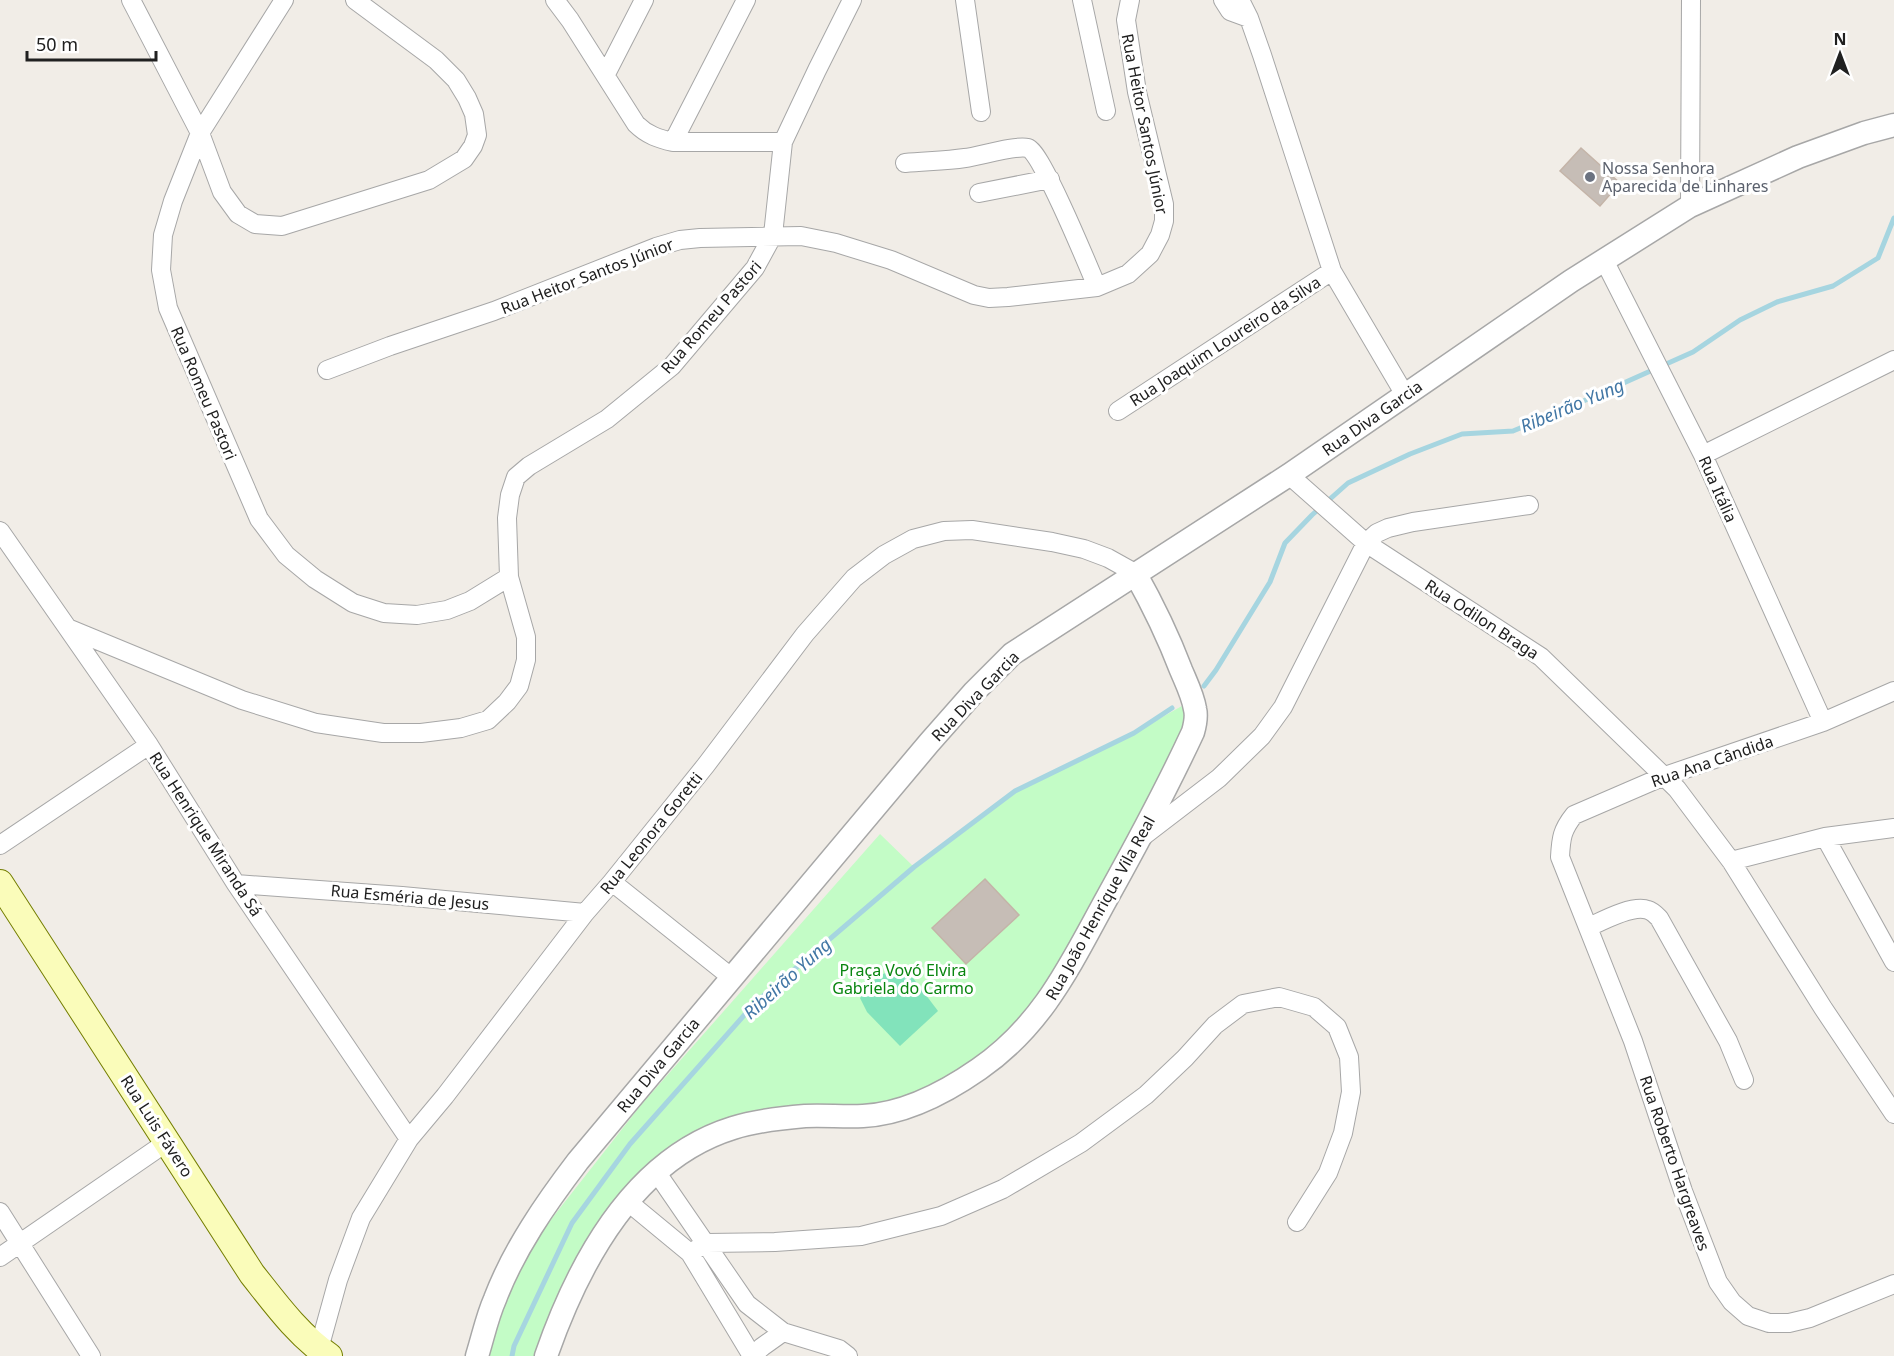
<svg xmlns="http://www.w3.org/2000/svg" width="1894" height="1356" viewBox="0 0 1894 1356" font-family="'Noto Sans',sans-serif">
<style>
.park{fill:#c3fcc6}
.pitch{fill:#82e3bb}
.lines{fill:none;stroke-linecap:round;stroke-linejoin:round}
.stream{stroke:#a6d5e0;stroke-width:5}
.building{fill:#c6bdb6;stroke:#c4b4a8;stroke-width:1.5}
.minor-casing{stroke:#a7a7a7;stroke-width:20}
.tertiary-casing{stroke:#a7a7a7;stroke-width:25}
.secondary-casing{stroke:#747e01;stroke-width:28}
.minor{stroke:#fff;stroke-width:18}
.tertiary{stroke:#fff;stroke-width:22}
.secondary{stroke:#fafcba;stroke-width:26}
.worship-dot{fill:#6b7280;stroke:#fff;stroke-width:2}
.labels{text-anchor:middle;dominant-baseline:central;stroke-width:6;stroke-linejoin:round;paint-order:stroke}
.street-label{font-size:16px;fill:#202020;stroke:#fff}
.worship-label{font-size:16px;fill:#5b616d;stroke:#fff;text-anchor:start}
.park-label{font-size:16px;fill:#08850f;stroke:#fff}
.water-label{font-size:18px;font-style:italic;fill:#4277a5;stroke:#fff}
</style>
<rect width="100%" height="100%" fill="#f1ede7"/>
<path class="park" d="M 1189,702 L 1187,726 L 1057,980 L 1011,1038 L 907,1100 L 830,1109 L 693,1151 L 651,1190 L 594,1263 L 550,1356 L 487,1356 L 506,1296 L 538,1236 L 641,1105 L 880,834 L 914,867 L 1015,791 L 1134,733 Z"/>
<path class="pitch" d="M 893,970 L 913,978 L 938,1011 L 900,1046 L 867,1012 L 860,998 L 878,976 Z"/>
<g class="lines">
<path class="stream" d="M 1204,686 L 1216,670 L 1270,582 L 1285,543 L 1312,515 L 1348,483 L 1410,454 L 1462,434 L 1513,431 L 1561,411 L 1693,352 L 1740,320 L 1777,302 L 1833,286 L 1878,258 L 1894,218
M 512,1356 L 514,1346 L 572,1223 L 630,1144 L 755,1003 L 914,867 L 1015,791 L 1134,733 L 1172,708"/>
</g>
<path class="building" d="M 1581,148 L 1620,183 L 1600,206 L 1560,171 Z
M 985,879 L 1019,915 L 966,964 L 932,928 Z"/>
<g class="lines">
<g class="minor-casing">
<path id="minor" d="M 131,0 L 200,133 L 222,192 L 238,214 L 255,224 L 282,226 L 429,180 L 464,159 L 473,146 L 477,135 L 474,114 L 467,98 L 456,80 L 436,60 L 355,0
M 284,0 L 200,133 L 173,201 L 163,235 L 161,270 L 168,308 L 259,519 L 286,555 L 315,579 L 353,603 L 384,613 L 417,615 L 447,610 L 470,601 L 509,577
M 555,0 L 570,20 L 636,124 C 647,135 659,139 673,142 L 783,142
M 965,0 L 981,112
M 1082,0 L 1106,111
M 1223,0 L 1230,11 L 1249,18
M 1240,0 L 1249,18 L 1262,55 L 1332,271 L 1405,395
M 606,74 L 644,0
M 673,142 L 746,0
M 905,163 C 925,161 945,161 965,158 C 980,156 1015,145 1028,148 C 1041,151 1089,268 1097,287
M 979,193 L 1050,179
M 1690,206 L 1691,0
M 1604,260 L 1703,455 L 1823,722
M 327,370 L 390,346 L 494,311 L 656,247 L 680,240 L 700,238 L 801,236 L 836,243 L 891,260 L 974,295 L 989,298 L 1008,297 L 1097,287 L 1128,274 L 1150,254 L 1160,235 L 1164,221 L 1164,204 L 1137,92 L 1126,20 L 1130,0
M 1118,411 L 1332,271
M 1703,455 L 1894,360
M 1289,475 L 1366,543 L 1541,657 L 1677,789 L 1731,861 L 1823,1008 L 1894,1114
M 0,531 L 149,745 L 236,884 L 409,1139
M 70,629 L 242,700 L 316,723 L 383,733 L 421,733 L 461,728 L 488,720 L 507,702 L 519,686 L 526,660 L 526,637 L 509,577 L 507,518 L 510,495 L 516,477 L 529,466 L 607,419 L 672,366 L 755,268 L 773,235 L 783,142 L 817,70 L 852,0
M 1894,691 L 1823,722 L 1662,777 L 1574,815 C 1562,830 1561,838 1560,857 L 1633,1041 L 1683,1191 L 1718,1282 L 1732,1302 L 1748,1316 L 1769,1323 L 1789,1323 L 1810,1318 L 1894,1284
M 1142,837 L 1219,778 L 1262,736 L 1283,707 L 1366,543 L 1377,533 L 1388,528 L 1413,522 L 1529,505
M 1825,837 L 1894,962
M 0,845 L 149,745
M 1731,861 L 1825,837 L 1894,828
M 612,882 L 731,977
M 236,884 L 402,896 L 585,913
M 1589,927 C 1602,921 1633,904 1648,910 C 1652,911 1656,915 1659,918 L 1728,1041 L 1744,1080
M 657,1173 L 747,1304 L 783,1332 L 839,1349 L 848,1356
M 627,1201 L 690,1253 L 752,1356
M 0,1212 L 91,1356
M 690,1253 L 707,1243 L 775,1242 L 861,1236 L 941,1216 L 1003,1189 L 1081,1143 L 1146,1095 L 1185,1058 L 1215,1025 L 1243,1004 L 1279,997 L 1314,1007 L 1337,1027 L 1349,1057 L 1351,1092 L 1343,1133 L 1328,1173 L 1297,1222
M 0,1257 L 167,1142
M 317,1356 L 338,1280 L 361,1218 L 409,1139 L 445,1096 L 585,913 L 612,882 L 706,765 L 805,634 L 854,578 L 884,555 L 913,539 L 944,531 L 972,530 L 1052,542 L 1084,549 L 1108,558 L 1135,573
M 752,1356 L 762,1347 L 783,1332"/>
</g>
<g class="tertiary-casing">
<path id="tertiary" d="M 477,1356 C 483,1337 487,1317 495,1299 C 514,1249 546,1203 578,1161 L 929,743 L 974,692 L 1012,654 L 1289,475 L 1571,281 L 1690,206 L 1798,157 L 1864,133 L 1894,125
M 546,1356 C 578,1264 633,1159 733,1128 C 755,1121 781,1118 805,1116 C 824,1115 844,1117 863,1116 C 904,1114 946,1092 979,1069 C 1044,1024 1071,963 1108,896 C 1138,842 1167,788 1193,732 C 1195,725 1197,717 1195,709 C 1193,696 1186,682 1181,670 C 1168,636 1153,605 1135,573"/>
</g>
<g class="secondary-casing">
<path id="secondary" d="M 0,883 L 252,1274 C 275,1303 298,1335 329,1356"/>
</g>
<use href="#minor" class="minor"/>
<use href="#tertiary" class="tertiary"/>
<use href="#secondary" class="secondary"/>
</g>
<circle class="worship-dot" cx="1590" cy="177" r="6"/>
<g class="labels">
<g class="street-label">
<text transform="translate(1145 124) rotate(79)">Rua Heitor Santos Júnior</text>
<text transform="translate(587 276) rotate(-21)">Rua Heitor Santos Júnior</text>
<text transform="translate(711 317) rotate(-49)">Rua Romeu Pastori</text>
<text transform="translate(1225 341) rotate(-33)">Rua Joaquim Loureiro da Silva</text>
<text transform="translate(204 393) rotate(67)">Rua Romeu Pastori</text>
<text transform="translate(1372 418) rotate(-35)">Rua Diva Garcia</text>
<text transform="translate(1718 489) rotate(66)">Rua Itália</text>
<text transform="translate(1482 619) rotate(33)">Rua Odilon Braga</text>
<text transform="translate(975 696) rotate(-46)">Rua Diva Garcia</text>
<text transform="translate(1712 761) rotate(-19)">Rua Ana Cândida</text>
<text transform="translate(651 833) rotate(-51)">Rua Leonora Goretti</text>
<text transform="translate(206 834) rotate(57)">Rua Henrique Miranda Sá</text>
<text transform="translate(410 897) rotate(5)">Rua Esméria de Jesus</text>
<text transform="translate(1100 908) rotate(-61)">Rua João Henrique Vila Real</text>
<text transform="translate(658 1065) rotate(-50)">Rua Diva Garcia</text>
<text transform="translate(157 1126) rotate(57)">Rua Luis Fávero</text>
<text transform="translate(1675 1163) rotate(71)">Rua Roberto Hargreaves</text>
</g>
<g class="worship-label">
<text x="1602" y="168">Nossa Senhora<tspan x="1602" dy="18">Aparecida de Linhares</tspan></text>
</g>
<g class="park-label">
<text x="903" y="970">Praça Vovó Elvira<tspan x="903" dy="18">Gabriela do Carmo</tspan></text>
</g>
<g class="water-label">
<text transform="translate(1572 405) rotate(-23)">Ribeirão Yung</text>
<text transform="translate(787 978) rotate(-42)">Ribeirão Yung</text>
</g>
</g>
<g transform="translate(1840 54)" stroke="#ffffff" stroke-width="4.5" paint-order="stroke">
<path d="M0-4.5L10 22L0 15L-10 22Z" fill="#202020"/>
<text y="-9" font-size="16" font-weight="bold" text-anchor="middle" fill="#202020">N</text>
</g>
<path d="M27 51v9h129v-9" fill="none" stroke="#202020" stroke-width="3"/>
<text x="36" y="51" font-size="18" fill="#202020" stroke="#ffffff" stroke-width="4.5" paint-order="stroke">50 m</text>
</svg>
